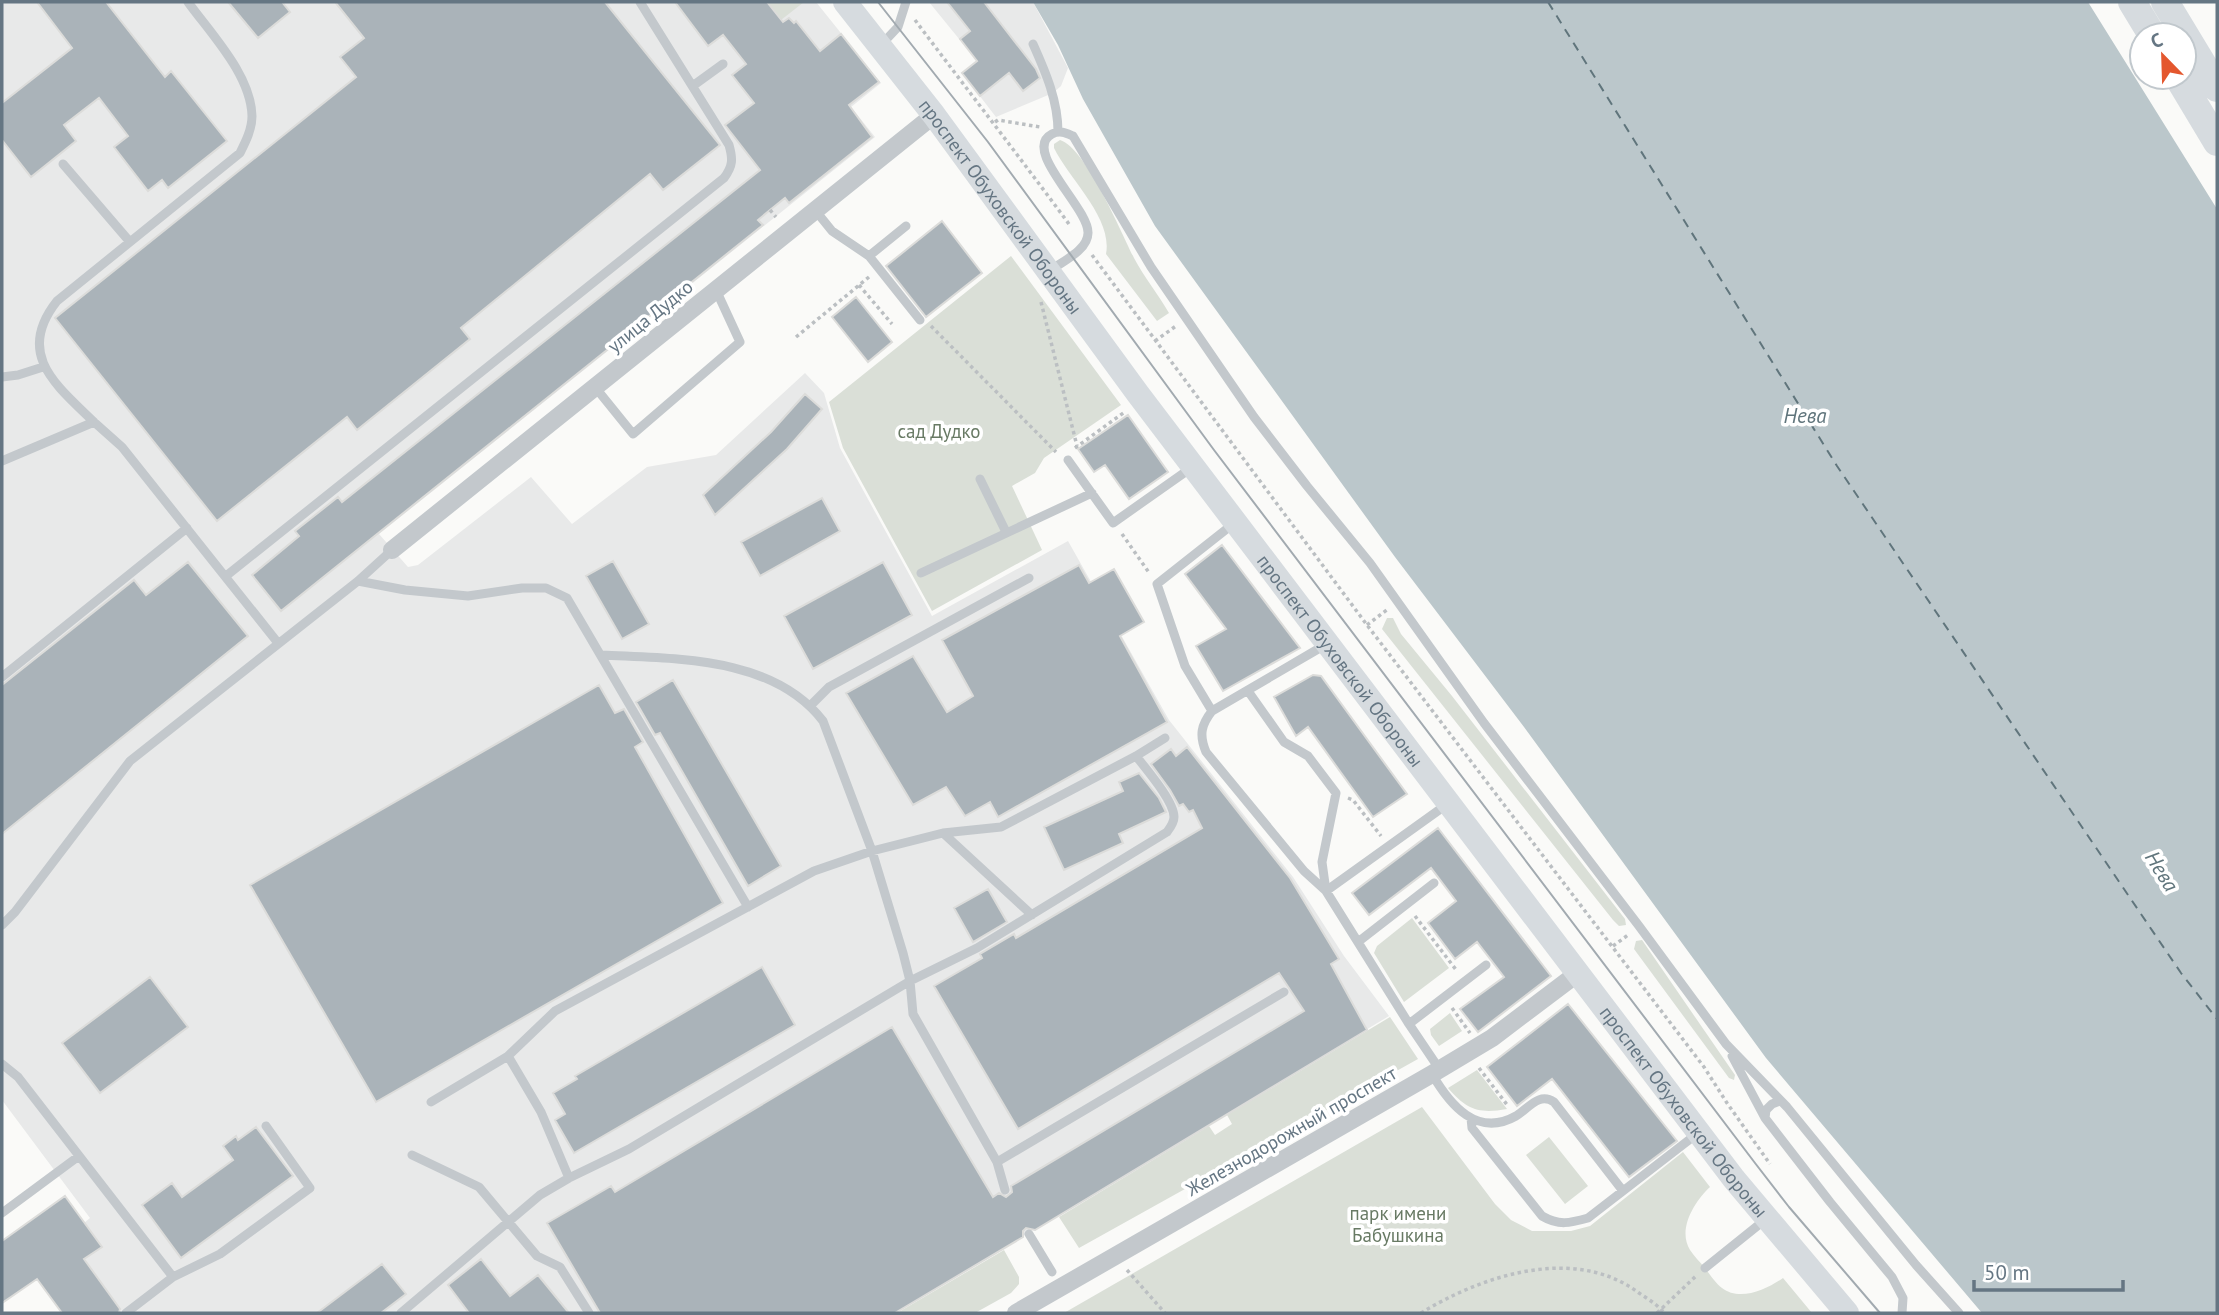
<svg xmlns="http://www.w3.org/2000/svg" width="2219" height="1315" viewBox="0 0 2219 1315" font-family="'PT Sans',sans-serif">
<style>
.built{fill:#e8e9e9}
.green{fill:#dadfd7}
.water{fill:#bbc7cb}
.lines{fill:none;stroke-linecap:round;stroke-linejoin:round}
.ferry{stroke:#60757c;stroke-width:2;stroke-dasharray:9 7;stroke-linecap:butt}
.building{fill:#aab3b9;stroke:#dcdcda;stroke-width:2}
.path{stroke:#bbbfc2;stroke-width:3.5;stroke-dasharray:3.5 3.5;stroke-linecap:butt}
.service{stroke:#c3c8cc;stroke-width:9}
.minor{stroke:#c3c8cc;stroke-width:18}
.secondary{stroke:#d6dbdf;stroke-width:24}
.primary{stroke:#d6dbdf;stroke-width:28}
.tram{stroke:#a2aab0;stroke-width:2}
.labels{text-anchor:middle;dominant-baseline:central;stroke-width:7;stroke-linejoin:round;paint-order:stroke}
.street-label{font-size:19px;fill:#657683;stroke:#fff}
.park-label{font-size:19px;fill:#687a64;stroke:#fff}
.water-label{font-size:21px;font-style:italic;fill:#60757c;stroke:#fff}
</style>
<rect width="100%" height="100%" fill="#fafaf8"/>
<path class="built" d="M 2,2 L 816,2 L 881,83 L 851,107 L 875,137 L 379,534 L 408,567 L 418,565 L 531,477 L 572,524 L 647,467 L 716,455 L 805,373 L 824,393 L 840,448 L 932,616 L 1068,541 L 1169,720 L 1293,877 L 1344,956 L 1389,1016 L 895,1313 L 123,1313 L 84,1259 L 101,1247 L 84,1223 L 90,1218 L 2,1100 Z
M 929,2 L 1033,2 L 1068,68 L 1061,86 L 1053,93 L 996,117 L 962,73 L 977,61 Z"/>
<path class="green" d="M 767,2 L 804,2 L 781,20 Z
M 1060,140 C 1086,148 1121,232 1134,258 C 1144,277 1158,294 1169,313 L 1157,321 L 1106,254 C 1113,218 1069,179 1054,148 L 1054,144 Z
M 1011,256 L 1121,405 L 1044,458 L 1035,473 L 1012,486 L 1042,550 L 932,611 L 843,448 L 829,402 Z
M 1387,618 L 1393,618 L 1401,634 L 1452,696 L 1625,919 L 1626,925 L 1619,926 L 1613,920 L 1382,629 Z
M 1412,918 L 1449,968 L 1404,1002 L 1374,953 L 1377,946 Z
M 1642,940 L 1735,1075 L 1734,1080 L 1729,1078 L 1634,949 L 1636,941 Z
M 1450,1013 L 1462,1031 L 1439,1046 L 1431,1035 L 1430,1029 Z
M 1390,1017 L 1418,1059 L 1079,1248 L 1059,1217 L 1209,1126 L 1215,1135 L 1232,1124 L 1227,1115 Z
M 1477,1070 L 1507,1109 C 1479,1114 1467,1110 1448,1088 Z
M 1422,1107 L 1495,1204 L 1511,1220 L 1532,1231 L 1571,1231 L 1590,1226 L 1683,1152 L 1710,1187 C 1695,1201 1677,1229 1690,1250 C 1694,1256 1700,1262 1704,1267 C 1710,1274 1715,1283 1722,1288 C 1740,1302 1767,1289 1783,1278 L 1812,1313 L 1064,1313 Z
M 1549,1137 L 1588,1186 L 1565,1204 L 1526,1155 Z
M 1004,1250 L 1019,1277 L 1019,1284 L 1011,1293 L 975,1313 L 897,1313 Z"/>
<path class="water" d="M 1033,2 L 2088,2 L 2217,209 L 2217,1313 L 1982,1313 L 1766,1058 L 1524,727 L 1395,557 L 1155,226 L 1083,99 L 1058,45 Z"/>
<g class="lines">
<path class="ferry" d="M 1548,2 L 1837,466 L 2181,973 L 2217,1019"/>
</g>
<path class="building" d="M 37,2 L 106,2 L 165,77 L 171,71 L 227,141 L 168,188 L 162,180 L 148,191 L 114,147 L 128,136 L 99,98 L 64,125 L 76,141 L 31,177 L 2,140 L 2,103 L 72,48 Z
M 228,2 L 282,2 L 290,12 L 258,38 Z
M 335,2 L 605,2 L 720,145 L 663,190 L 650,174 L 461,328 L 470,339 L 357,430 L 347,417 L 217,521 L 55,318 L 356,77 L 340,57 L 364,38 Z
M 675,2 L 767,2 L 783,22 L 789,18 L 794,23 L 796,21 L 820,51 L 841,34 L 879,82 L 849,105 L 872,137 L 789,203 L 785,198 L 770,210 L 758,220 L 763,225 L 281,611 L 252,575 L 299,536 L 295,531 L 338,497 L 342,502 L 760,170 L 725,125 L 754,103 L 732,75 L 746,64 L 723,35 L 708,46 Z
M 947,2 L 984,2 L 1036,69 L 1040,78 L 1023,91 L 1009,73 L 980,96 L 962,73 L 977,61 L 960,39 L 970,31 Z
M 942,221 L 982,273 L 926,317 L 886,266 Z
M 856,297 L 892,342 L 868,362 L 832,317 Z
M 805,394 L 822,409 L 787,449 L 715,515 L 703,495 L 771,432 Z
M 1128,415 L 1168,472 L 1129,499 L 1105,465 L 1094,472 L 1078,449 Z
M 822,498 L 840,531 L 760,576 L 741,542 Z
M 1222,545 L 1300,648 L 1223,691 L 1196,646 L 1226,629 L 1185,574 Z
M 613,561 L 649,624 L 622,639 L 586,576 Z
M 188,562 L 248,636 L 2,834 L 2,685 L 134,580 L 146,595 Z
M 883,562 L 912,615 L 813,669 L 784,616 Z
M 1079,565 L 1089,583 L 1114,569 L 1144,622 L 1120,636 L 1167,722 L 998,817 L 990,802 L 965,816 L 946,787 L 913,805 L 846,693 L 913,656 L 947,712 L 973,696 L 942,640 Z
M 1313,675 L 1321,676 L 1407,794 L 1373,817 L 1308,727 L 1296,736 L 1274,697 Z
M 673,680 L 781,866 L 748,886 L 660,733 L 655,735 L 636,702 Z
M 599,685 L 615,713 L 624,709 L 643,742 L 635,747 L 723,903 L 376,1102 L 250,885 Z
M 1187,747 L 1290,878 L 1339,959 L 1331,964 L 1367,1030 L 1035,1230 L 1026,1228 L 1023,1231 L 1023,1237 L 895,1313 L 600,1313 L 547,1223 L 611,1186 L 615,1192 L 892,1027 L 993,1197 L 999,1193 L 1006,1197 L 1012,1192 L 1011,1186 L 1304,1011 L 1279,973 L 1018,1129 L 934,986 L 982,958 L 980,954 L 1014,934 L 1016,938 L 1202,828 L 1193,810 L 1189,812 L 1183,804 L 1179,806 L 1170,790 L 1151,764 L 1171,749 L 1176,756 Z
M 1139,773 L 1159,798 L 1166,812 L 1119,834 L 1123,843 L 1064,870 L 1044,827 L 1123,791 L 1119,782 Z
M 1438,828 L 1551,976 L 1478,1032 L 1460,1009 L 1504,977 L 1477,942 L 1455,959 L 1428,923 L 1456,901 L 1431,868 L 1369,915 L 1352,893 Z
M 988,889 L 1007,922 L 973,942 L 954,908 Z
M 762,967 L 795,1025 L 574,1153 L 555,1120 L 565,1114 L 553,1093 L 577,1079 L 575,1076 Z
M 150,977 L 188,1027 L 100,1093 L 62,1043 Z
M 1568,1004 L 1677,1141 L 1629,1177 L 1552,1079 L 1517,1106 L 1487,1067 Z
M 256,1127 L 293,1176 L 181,1258 L 142,1205 L 172,1183 L 182,1197 L 233,1160 L 223,1146 L 236,1136 L 238,1140 Z
M 65,1196 L 102,1247 L 84,1259 L 120,1309 L 119,1313 L 62,1313 L 37,1279 L 2,1303 L 2,1241 Z
M 481,1259 L 510,1296 L 538,1275 L 569,1313 L 469,1313 L 448,1285 Z
M 382,1264 L 406,1294 L 381,1313 L 317,1313 Z"/>
<g class="lines">
<path class="path" d="M 915,20 C 966,88 1018,155 1069,224
M 995,122 L 998,120 L 1040,127
M 770,210 L 776,217
M 1092,255 L 1367,625 L 1704,1067 L 1727,1103 L 1770,1164
M 859,285 L 892,324
M 1041,302 L 1077,446
M 931,326 L 1056,452
M 796,337 L 869,277
M 1155,341 L 1176,326
M 1075,448 L 1126,411
M 1122,534 L 1150,574
M 1367,625 L 1388,609
M 1348,798 L 1353,800 L 1381,836
M 1415,916 L 1457,971
M 1613,946 L 1628,935
M 1452,1008 L 1470,1033
M 1479,1068 L 1508,1106
M 1127,1270 L 1165,1313
M 1421,1313 C 1483,1275 1575,1245 1639,1293 C 1648,1299 1658,1305 1664,1313
M 1657,1313 L 1696,1276"/>
<path class="service" d="M 1033,44 C 1046,73 1058,101 1058,132
M 881,45 L 898,27 L 906,2
M 694,85 L 723,64
M 63,164 L 130,242
M 815,210 L 832,231 L 869,256 L 906,226
M 869,256 L 920,320
M 1051,270 C 1063,261 1088,250 1088,233 C 1089,208 1021,150 1052,134 C 1060,130 1066,133 1073,136 L 1151,267 L 1254,417 L 1307,486 L 1370,563 L 1484,723 L 1639,926 L 1726,1044 L 1787,1107 L 1916,1265 L 1959,1313
M 2,377 L 18,375 L 43,367
M 595,387 L 633,434 L 740,342 L 716,290
M 94,422 C 56,385 15,354 57,301 L 240,153 C 246,141 252,129 252,116 C 251,75 211,34 188,2
M 1068,460 L 1113,523 L 1191,468
M 2,461 L 94,422 L 122,447 L 278,643
M 980,479 L 1006,532
M 921,573 L 1092,493
M 226,576 L 724,178 C 733,166 733,159 729,145 L 640,2
M 358,581 L 405,590 L 468,596 L 522,588 L 546,588 L 567,598 L 748,907
M 1325,645 L 1212,711 C 1201,725 1199,735 1206,752 L 1304,871 L 1326,891 L 1409,1024 L 1440,1070
M 602,655 C 676,659 773,656 823,721 L 872,851 L 903,953 L 910,981 L 913,1014 L 997,1162 L 1284,992
M 2,677 L 187,528
M 1248,691 L 1284,742 L 1308,756 L 1336,793 L 1322,862 L 1326,891 L 1446,805
M 811,705 L 829,687 L 1029,578
M 1212,711 L 1185,666 L 1157,584 L 1233,524
M 943,833 L 1032,915
M 2,925 L 15,912 L 130,761 L 358,581 L 392,550
M 1358,942 L 1434,883
M 1409,1024 L 1486,965
M 508,1056 L 541,1112 L 569,1178
M 1732,1056 L 1765,1118 L 1830,1202 L 1892,1277 L 1903,1298 L 1902,1313
M 2,1064 L 18,1077 L 173,1277 L 126,1313
M 1432,1074 C 1450,1105 1477,1138 1516,1116 C 1529,1108 1539,1092 1554,1102 L 1623,1191
M 431,1102 L 508,1056 L 555,1011 L 814,871 L 872,851 L 943,833 L 1001,827 L 1136,756 L 1165,738
M 1471,1118 L 1472,1128 L 1542,1216 C 1559,1226 1570,1223 1588,1218 L 1698,1133
M 1765,1118 L 1766,1110 L 1772,1104 L 1780,1101
M 412,1155 L 479,1187 L 537,1256 L 560,1267 L 589,1313
M 997,1162 L 1005,1190
M 2,1213 L 79,1156
M 1029,1234 L 1052,1272
M 1705,1268 L 1766,1219
M 173,1277 L 220,1254 L 310,1188 L 266,1126
M 401,1313 L 540,1195 L 569,1178 L 629,1149 L 910,981 L 977,948 L 1167,832 C 1170,828 1174,823 1174,817 C 1174,801 1146,769 1136,756"/>
<path class="minor" d="M 392,550 L 934,115
M 1016,1313 L 1432,1074 L 1492,1038 L 1578,973"/>
<path class="secondary" id="s1" d="M 845,2 L 934,115 L 1138,394 L 1734,1179 L 1847,1313"/>
<path class="primary" d="M 2132,2 L 2152,35
M 2165,2 L 2217,88
M 2178,77 L 2217,142"/>
<path class="tram" d="M 878,2 L 988,142 L 1214,450 L 1755,1163 L 1789,1207 L 1880,1313"/>
</g>
<g class="labels">
<g class="street-label">
<text stroke="none"><textPath href="#s1" startOffset="257">проспект Обуховской Обороны</textPath></text>
<text transform="translate(650 316) rotate(-39)">улица Дудко</text>
<text stroke="none"><textPath href="#s1" startOffset="824">проспект Обуховской Обороны</textPath></text>
<text stroke="none"><textPath href="#s1" startOffset="1391">проспект Обуховской Обороны</textPath></text>
<text transform="translate(1291 1131) rotate(-30)">Железнодорожный проспект</text>
</g>
<g class="park-label">
<text x="939" y="431">сад Дудко</text>
<text x="1398" y="1213">парк имени<tspan x="1398" dy="22">Бабушкина</tspan></text>
</g>
<g class="water-label">
<text x="1805" y="415">Нева</text>
<text transform="translate(2162 871) rotate(58)">Нева</text>
</g>
</g>
<rect width="2219" height="1315" fill="none" stroke="#657683" stroke-width="7"/>
<g transform="translate(2163 56) rotate(337)"><circle r="33" fill="#ffffff" stroke="#c1c8cd" stroke-width="2"/>
<path d="M0-5L12 26L0 18L-12 26Z" fill="#e4572e"/>
<text y="-10" font-size="19" font-weight="bold" text-anchor="middle" fill="#657683">С</text>
</g>
<path d="M1974 1280v10h149v-10" fill="none" stroke="#657683" stroke-width="3.5"/>
<text x="1984" y="1280" font-size="21" fill="#657683" stroke="#ffffff" stroke-width="5" paint-order="stroke">50 m</text>
</svg>
